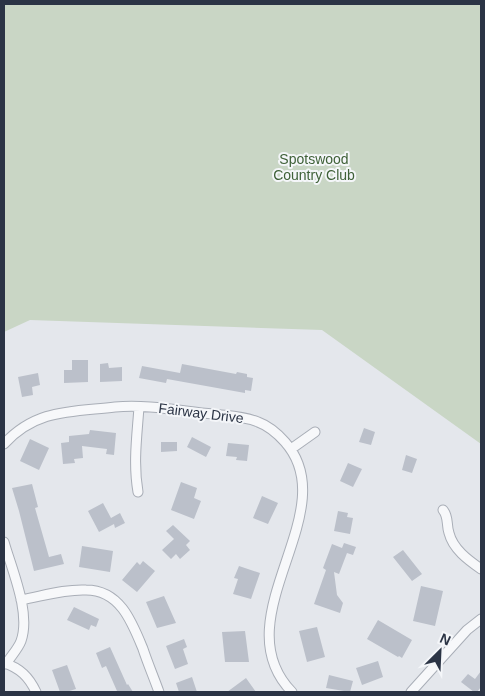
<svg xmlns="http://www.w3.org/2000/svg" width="485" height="696" viewBox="0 0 485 696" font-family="Arial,sans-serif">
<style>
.green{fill:#c9d6c5}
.building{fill:#bbc0ca}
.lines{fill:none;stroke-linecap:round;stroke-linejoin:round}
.minor-casing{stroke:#a9aeb7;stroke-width:11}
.minor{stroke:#f7f8fa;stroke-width:9}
.labels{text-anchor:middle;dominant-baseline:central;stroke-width:4;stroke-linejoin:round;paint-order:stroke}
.park-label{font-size:14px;fill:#3f6138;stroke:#f4f6f9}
.street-label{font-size:14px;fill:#2b3445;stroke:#f4f6f9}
</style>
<rect width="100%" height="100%" fill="#e4e7ec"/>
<path class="green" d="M 4,4 L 481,4 L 481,444 L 322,330 L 30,320 L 4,332 Z"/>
<path class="building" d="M 72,360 L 88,360 L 88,382 L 64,383 L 64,370 L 72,370 Z
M 108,363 L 109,368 L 122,367 L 122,381 L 100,382 L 100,364 Z
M 182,364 L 236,374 L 237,372 L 247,374 L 247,377 L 253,378 L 251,391 L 245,390 L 245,393 L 167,379 L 166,383 L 139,378 L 142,366 L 180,373 Z
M 38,373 L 40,385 L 32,387 L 33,395 L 22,397 L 18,377 Z
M 364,428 L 375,432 L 371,445 L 359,442 Z
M 90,430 L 116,433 L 114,455 L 106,454 L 107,449 L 82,446 L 83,458 L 74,459 L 75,463 L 63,464 L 61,443 L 69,442 L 69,436 L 89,434 Z
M 192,437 L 211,447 L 206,457 L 187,447 Z
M 30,439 L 49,448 L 39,470 L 20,461 Z
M 161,442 L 177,442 L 177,451 L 161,452 Z
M 228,443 L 249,445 L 247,461 L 236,460 L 237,457 L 226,456 Z
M 406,455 L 417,459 L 412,473 L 402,470 Z
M 348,463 L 362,469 L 353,487 L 340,481 Z
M 181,482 L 197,488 L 194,498 L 201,501 L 194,519 L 171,510 Z
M 32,484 L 38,507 L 35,508 L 49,557 L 61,554 L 64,564 L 34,571 L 19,511 L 12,488 Z
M 262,496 L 278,503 L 268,524 L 253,518 Z
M 103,503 L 111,518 L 120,513 L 125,523 L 115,528 L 114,524 L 99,532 L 88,511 Z
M 338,511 L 348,513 L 347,517 L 353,518 L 350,534 L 334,531 Z
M 173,525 L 190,541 L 186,545 L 190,550 L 180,559 L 176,554 L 171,559 L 162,550 L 174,539 L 166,531 Z
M 344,543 L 356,547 L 353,555 L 347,553 L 339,574 L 334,572 L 337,595 L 343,603 L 340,613 L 314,604 L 326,570 L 323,568 L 332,544 L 342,548 Z
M 82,546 L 113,551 L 110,572 L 79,567 Z
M 403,550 L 422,574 L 412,581 L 393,557 Z
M 143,561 L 155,571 L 137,592 L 122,580 L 137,562 L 140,565 Z
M 239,566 L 260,573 L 251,599 L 233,594 L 238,579 L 234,578 Z
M 421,586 L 443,591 L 435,626 L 413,621 Z
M 164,596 L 176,623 L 157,628 L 146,602 Z
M 74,607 L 99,619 L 96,627 L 91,625 L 89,630 L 67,620 Z
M 378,620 L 412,640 L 402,658 L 399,656 L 398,657 L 367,639 Z
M 317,627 L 325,657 L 307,662 L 299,631 Z
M 245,631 L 249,662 L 225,662 L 222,632 Z
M 184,639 L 187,647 L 183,649 L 188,664 L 175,669 L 166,646 Z
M 110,647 L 127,685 L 128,684 L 133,692 L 114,692 L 117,691 L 106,666 L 102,668 L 96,653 Z
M 378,661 L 383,677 L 362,685 L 356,668 Z
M 67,665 L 76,689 L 66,692 L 60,692 L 52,670 Z
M 481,671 L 481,687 L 477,692 L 474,692 L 461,682 L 468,674 L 475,679 Z
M 329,675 L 353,681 L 350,692 L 326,688 Z
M 192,677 L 197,692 L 179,692 L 176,683 Z
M 246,678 L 256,692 L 227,692 Z"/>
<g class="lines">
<g class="minor-casing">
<path id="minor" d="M 4,444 C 36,409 71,412 115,407 C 147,404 181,411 213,414 C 228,416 244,416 258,422 C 269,426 277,433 285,442 C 347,512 220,618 292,692
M 291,449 L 315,432
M 138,492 C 133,463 137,436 139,407
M 443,510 C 449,517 446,524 449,533 C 453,549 468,560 481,569
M 4,542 C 12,570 31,613 21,641 C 18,649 11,656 6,664
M 21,600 C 43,596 64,589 86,590 C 120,590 132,622 143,649 C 148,664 154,678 159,692
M 4,663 C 20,668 29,677 36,692
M 411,692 L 467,630 L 481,619"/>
</g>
<use href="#minor" class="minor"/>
</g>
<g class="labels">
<g class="park-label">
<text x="314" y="159">Spotswood<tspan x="314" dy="16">Country Club</tspan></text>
</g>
<g class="street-label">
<text transform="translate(201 413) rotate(7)">Fairway Drive</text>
</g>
</g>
<rect width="485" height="696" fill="none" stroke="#2b3445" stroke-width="10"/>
<g transform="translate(440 651) rotate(24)" stroke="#f4f6f9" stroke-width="4" paint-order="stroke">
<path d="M0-4L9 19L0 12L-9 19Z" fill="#2b3445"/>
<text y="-8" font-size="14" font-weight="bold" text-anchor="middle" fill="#2b3445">N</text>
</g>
</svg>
